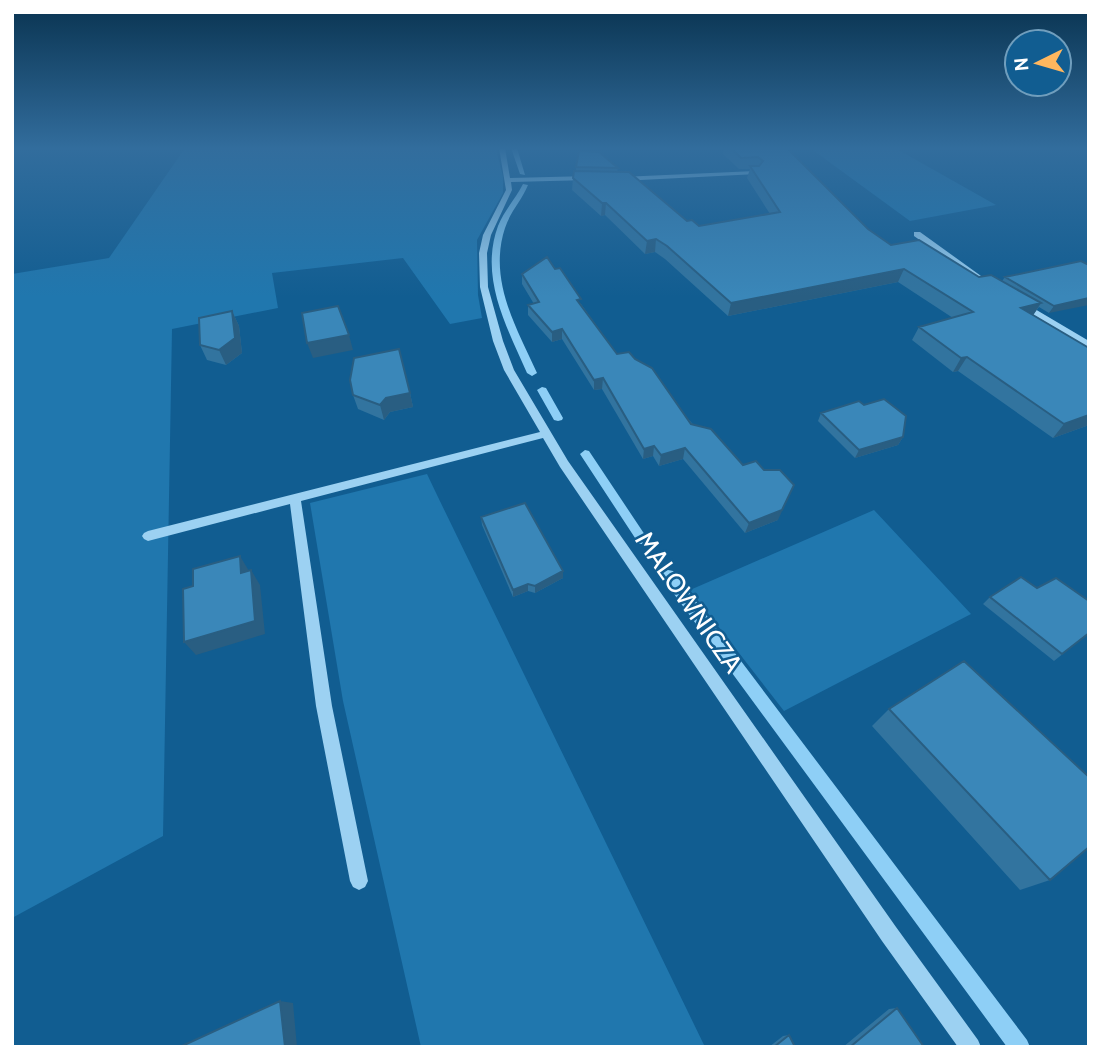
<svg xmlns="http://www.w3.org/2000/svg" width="1101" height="1059" viewBox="0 0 1101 1059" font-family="Cabin,sans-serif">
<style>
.green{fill:#2077ae}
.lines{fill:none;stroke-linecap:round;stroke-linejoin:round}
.stream{fill:#8ecff6;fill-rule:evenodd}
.minor{fill:#9cd1f2;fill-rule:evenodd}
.wall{fill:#32749f}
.shaded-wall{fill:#295e82}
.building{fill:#3a87b9;stroke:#295e82;stroke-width:2}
.labels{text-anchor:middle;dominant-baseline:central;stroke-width:5;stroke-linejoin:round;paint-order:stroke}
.street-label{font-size:26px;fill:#fff;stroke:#115d91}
</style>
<rect width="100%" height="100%" fill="#115d91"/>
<path class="green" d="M 185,148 L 496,148 L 503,177 L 503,193 L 477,240 L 478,295 L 482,318 L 450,324 L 403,258 L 272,273 L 278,308 L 172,329 L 163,836 L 12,918 L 12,274 L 109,258 Z
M 810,148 L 895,148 L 996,205 L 910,221 Z
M 427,474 L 437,495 L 705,1047 L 421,1047 L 343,701 L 310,503 Z
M 874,510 L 971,614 L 784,711 L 690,590 Z"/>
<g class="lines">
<path class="stream" d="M 511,148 L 517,148 L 525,175 L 520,174 Z
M 523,184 L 528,185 C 522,200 510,212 505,228 C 488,280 516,327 537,373 L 532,376 L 527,373 C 507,327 479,278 498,226 C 504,211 516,198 523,184 Z
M 542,387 L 546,388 L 563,418 L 562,420 L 558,421 L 554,420 L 537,390 Z
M 585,450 L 589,451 L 649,541 L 647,544 L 639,544 L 580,454 Z
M 668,570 L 673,571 L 1027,1040 L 1030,1047 L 1007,1047 L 663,579 L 661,575 L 663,571 Z"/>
<path class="minor" d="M 499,148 L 505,148 L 510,178 L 589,176 L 592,178 L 589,180 L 511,182 L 512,190 L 491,235 L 487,253 L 488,287 L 503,341 L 514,370 L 568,461 L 896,927 L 978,1040 L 981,1047 L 958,1047 L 882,941 L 560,467 L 543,438 L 301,501 L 332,706 L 368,881 L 365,887 L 359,890 L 353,887 L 350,881 L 316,706 L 290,504 L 148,541 L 144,539 L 142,536 L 144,533 L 148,531 L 540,432 L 504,370 L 493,341 L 480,287 L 479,253 L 483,235 L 506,190 Z
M 755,171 L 757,174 L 621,181 L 618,179 L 621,177 Z
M 914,232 L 920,232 L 988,281 L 981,283 L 914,236 Z
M 1023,302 L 1089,341 L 1089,348 L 1020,307 L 1020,303 Z"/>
</g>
<path class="wall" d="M 724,148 L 787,148 L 868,229 L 891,245 L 979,277 L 1002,281 L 1005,277 L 1089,265 L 1049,313 L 1039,307 L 1033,315 L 1089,348 L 1089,425 L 1053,438 L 958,371 L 953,372 L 912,340 L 919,327 L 953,318 L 898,282 L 728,316 L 665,259 L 655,252 L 645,254 L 605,215 L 601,216 L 572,190 L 573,178 L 576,171 L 576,167 L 618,168 L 617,172 L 687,221 L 699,226 L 770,214 L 747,178 L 750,169 L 739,169 L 723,154 Z
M 522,274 L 581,304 L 617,354 L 635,359 L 778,520 L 745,533 L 683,459 L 659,466 L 653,456 L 643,459 L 602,389 L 594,390 L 562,339 L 552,342 L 528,315 L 528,305 L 534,304 L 522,284 Z
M 232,311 L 239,326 L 242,353 L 226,365 L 207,360 L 200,345 Z
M 410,393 L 413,407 L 390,412 L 384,420 L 358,409 L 353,395 Z
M 821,413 L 903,437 L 898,445 L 855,458 L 818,421 Z
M 481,517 L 563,571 L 563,578 L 535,593 L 528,591 L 513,597 L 482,525 Z
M 1037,588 L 1089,633 L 1054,661 L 983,604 L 990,597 Z
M 889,709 L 1050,880 L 1020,890 L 872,726 Z
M 897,1008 L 924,1047 L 843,1047 L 889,1009 Z
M 789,1035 L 795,1047 L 769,1047 L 783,1036 Z"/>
<path class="shaded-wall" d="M 602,203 L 606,203 L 605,215 L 601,216 Z
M 656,239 L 655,252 L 645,254 L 647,241 Z
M 904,269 L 898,282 L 728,316 L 731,303 Z
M 1089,298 L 1089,305 L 1049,313 L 1054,306 Z
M 1041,303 L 1032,317 L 1021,308 Z
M 232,311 L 239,326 L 242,353 L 226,365 L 219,350 Z
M 562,329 L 562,339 L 552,342 L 552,332 Z
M 349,335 L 353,350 L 313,358 L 307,343 Z
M 967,357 L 958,371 L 953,372 L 961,358 Z
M 603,378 L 602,389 L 594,390 L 594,380 Z
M 410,393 L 413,407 L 390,412 L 384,420 L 380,405 L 386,398 Z
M 1089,415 L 1089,425 L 1053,438 L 1064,424 Z
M 903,437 L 898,445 L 855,458 L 859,450 Z
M 654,446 L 653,456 L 643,459 L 644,449 Z
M 685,448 L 683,459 L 659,466 L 661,455 Z
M 794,485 L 778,520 L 745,533 L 749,523 Z
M 240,556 L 249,571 L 241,573 Z
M 251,570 L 260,585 L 265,634 L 196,655 L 184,642 Z
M 563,571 L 563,578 L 535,593 L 535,586 Z
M 528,584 L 528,591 L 513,597 L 513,590 Z
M 280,1001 L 293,1003 L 297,1047 L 285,1047 Z
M 88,1045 L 99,1045 L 99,1047 L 88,1047 Z"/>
<path class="building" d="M 731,148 L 787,148 L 868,229 L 891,245 L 919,240 L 979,277 L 991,275 L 1041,303 L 1021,308 L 1089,348 L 1089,415 L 1064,424 L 967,357 L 961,358 L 919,327 L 973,312 L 904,269 L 731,303 L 667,246 L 656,239 L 647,241 L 606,203 L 602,203 L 573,178 L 574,171 L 629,172 L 687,221 L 692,220 L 699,226 L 780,212 L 750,166 L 759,166 L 763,161 L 758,157 L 741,158 Z
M 579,151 L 599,152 L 618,168 L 576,167 Z
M 547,257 L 555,269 L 560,268 L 581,299 L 577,300 L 617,354 L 629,352 L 635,359 L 652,368 L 691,424 L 711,429 L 743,465 L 756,461 L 764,470 L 780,470 L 794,485 L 782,510 L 749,523 L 685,448 L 661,455 L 654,446 L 644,449 L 603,378 L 594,380 L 562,329 L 552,332 L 528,305 L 539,302 L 522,274 Z
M 1081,261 L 1089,265 L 1089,298 L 1054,306 L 1005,277 Z
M 338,306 L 349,335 L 307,343 L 302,313 Z
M 232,311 L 235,338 L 219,350 L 200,345 L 199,318 Z
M 399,349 L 410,393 L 386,398 L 380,405 L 353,395 L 350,380 L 354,358 Z
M 884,399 L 906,416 L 903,437 L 859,450 L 821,413 L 859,401 L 864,405 Z
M 525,503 L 563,571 L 535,586 L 528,584 L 513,590 L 481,517 Z
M 240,556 L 241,573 L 251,570 L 255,621 L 184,642 L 183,589 L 193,586 L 193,569 Z
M 1021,577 L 1037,588 L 1056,578 L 1089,601 L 1089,633 L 1062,654 L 990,597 Z
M 964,661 L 1089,777 L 1089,847 L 1050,880 L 889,709 Z
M 280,1001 L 285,1047 L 182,1047 L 182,1046 Z
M 897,1008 L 924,1047 L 850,1047 Z
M 789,1035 L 795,1047 L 774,1047 Z"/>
<linearGradient id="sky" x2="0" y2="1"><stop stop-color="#093350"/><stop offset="0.5" stop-color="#326d9d"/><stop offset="1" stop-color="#326d9d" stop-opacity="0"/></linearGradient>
<rect width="1101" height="297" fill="url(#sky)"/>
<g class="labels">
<g class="street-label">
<text transform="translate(689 602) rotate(55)">MALOWNICZA</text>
</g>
</g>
<rect width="1101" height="1059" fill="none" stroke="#ffffff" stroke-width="28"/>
<g transform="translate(1038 63) rotate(265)"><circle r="33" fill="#115d91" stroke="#709ebd" stroke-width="2"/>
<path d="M0-5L12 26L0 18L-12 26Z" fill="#ffb75e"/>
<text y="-10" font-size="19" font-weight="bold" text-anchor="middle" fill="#ffffff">N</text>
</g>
</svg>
